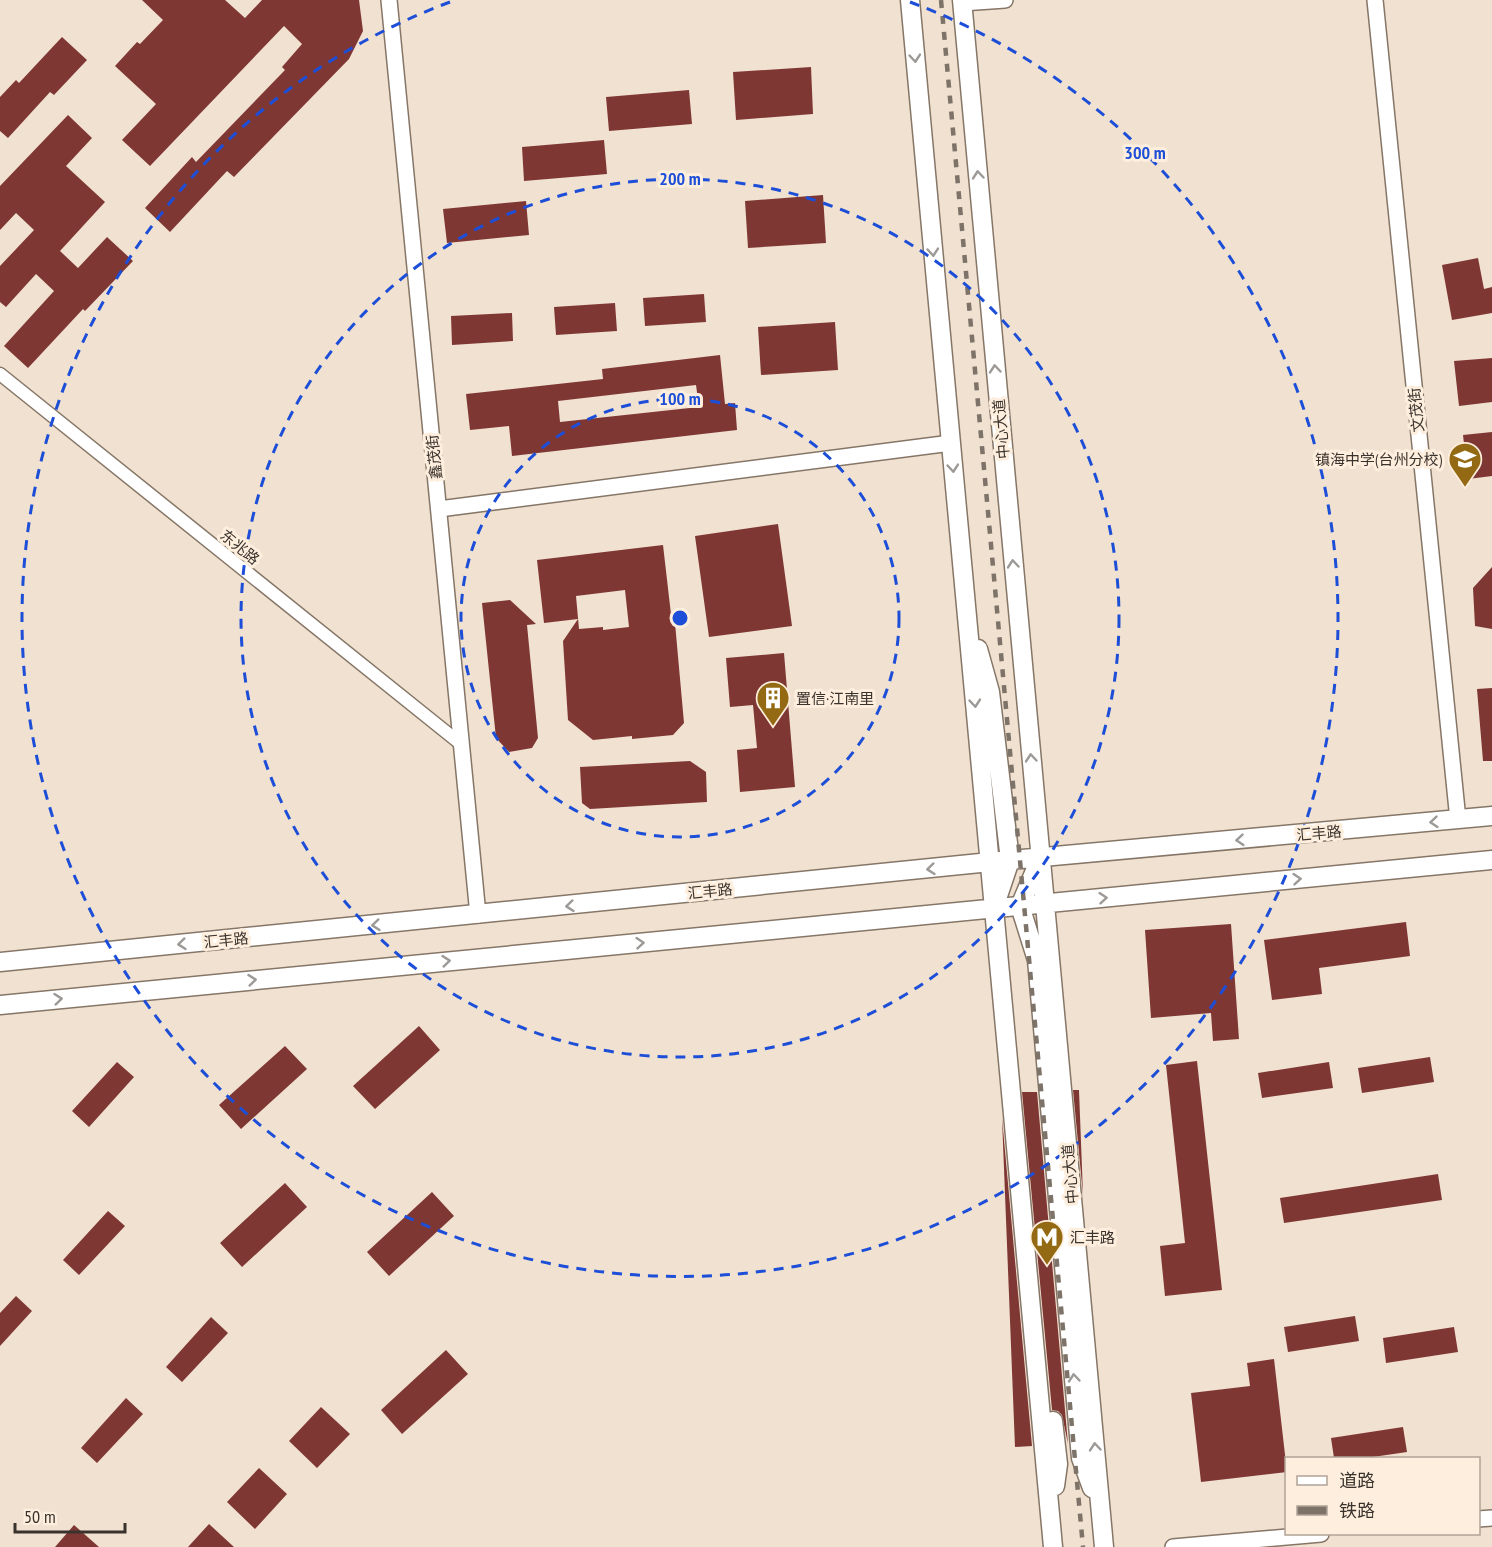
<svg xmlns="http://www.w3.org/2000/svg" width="1492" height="1547" viewBox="0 0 1492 1547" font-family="'PT Sans Narrow','Noto Sans SC',sans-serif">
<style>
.building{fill:#7f3734;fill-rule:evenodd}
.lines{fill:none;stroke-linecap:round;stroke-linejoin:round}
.minor-casing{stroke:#857667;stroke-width:15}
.tertiary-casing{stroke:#857667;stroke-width:18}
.primary-casing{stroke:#857667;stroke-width:21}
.minor{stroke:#fff;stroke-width:12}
.tertiary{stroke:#fff;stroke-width:15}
.primary{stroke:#fff;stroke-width:18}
.rail{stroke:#7d7369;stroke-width:4.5;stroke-dasharray:8 8;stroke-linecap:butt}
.oneway{stroke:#9c9996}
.ring{fill:none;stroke:#1d4ed8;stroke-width:3;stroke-dasharray:10 8}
.labels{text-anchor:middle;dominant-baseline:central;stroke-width:6;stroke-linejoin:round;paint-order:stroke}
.street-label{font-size:15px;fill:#3a332d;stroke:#feeedd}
.poi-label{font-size:15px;fill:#3a332d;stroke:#feeedd;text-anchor:start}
.centre{fill:#1d4ed8;stroke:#feeedd;stroke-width:3}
.ring-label{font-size:18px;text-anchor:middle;font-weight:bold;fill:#1d4ed8;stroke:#feeedd;stroke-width:6;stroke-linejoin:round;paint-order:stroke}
</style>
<rect width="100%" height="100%" fill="#f1e1d0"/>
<path class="building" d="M 142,0 L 225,0 L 245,18 L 262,0 L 359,0 L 363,31 L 349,59 L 234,177 L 227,171 L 170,232 L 145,208 L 192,157 L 196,162 L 285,70 L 282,67 L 302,44 L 284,26 L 150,166 L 122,140 L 156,104 L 115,66 L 137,42 L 140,44 L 163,20 Z
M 62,37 L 87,60 L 54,95 L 50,92 L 8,138 L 0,131 L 0,97 L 16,80 L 19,83 Z
M 811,67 L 813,114 L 736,120 L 733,72 Z
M 689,90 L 692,124 L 609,131 L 606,97 Z
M 68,115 L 92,138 L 66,166 L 105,202 L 60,251 L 78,268 L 107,237 L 133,261 L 85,311 L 83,309 L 28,368 L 4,346 L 54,291 L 36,274 L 6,307 L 0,302 L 0,266 L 34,230 L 16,213 L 0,230 L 0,186 Z
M 604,140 L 607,174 L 524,181 L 522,147 Z
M 823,195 L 826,243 L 748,248 L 745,201 Z
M 526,201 L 529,235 L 447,243 L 443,209 Z
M 1478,258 L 1484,289 L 1492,287 L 1492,313 L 1452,320 L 1442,265 Z
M 704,294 L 706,322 L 645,326 L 643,298 Z
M 615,303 L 617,331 L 556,335 L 554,307 Z
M 512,313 L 513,341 L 452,345 L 451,316 Z
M 835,322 L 838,370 L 761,375 L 758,327 Z
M 720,355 L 725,404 L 735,403 L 737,430 L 512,456 L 509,426 L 470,430 L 466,394 L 603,379 L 602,369 ZM 696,385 L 699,407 L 560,422 L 558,401 Z
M 1492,358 L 1492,402 L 1459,406 L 1454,361 Z
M 1492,432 L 1492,476 L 1468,479 L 1463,435 Z
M 778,524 L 792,626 L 709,637 L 695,536 Z
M 663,545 L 672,623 L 675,623 L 684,723 L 673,735 L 632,739 L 632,736 L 593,740 L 568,720 L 563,641 L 578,619 L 544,623 L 537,560 ZM 625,590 L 629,627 L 603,630 L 603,627 L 579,629 L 576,596 Z
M 1492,567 L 1492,629 L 1475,626 L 1473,588 Z
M 510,600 L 536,624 L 527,625 L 538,738 L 532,748 L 509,752 L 496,738 L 482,603 Z
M 784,653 L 795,787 L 740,792 L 737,750 L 757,748 L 753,705 L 730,707 L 726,658 Z
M 1492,688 L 1492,761 L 1483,761 L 1477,689 Z
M 690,761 L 706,772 L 707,802 L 590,809 L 582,803 L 580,767 Z
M 1406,922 L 1410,956 L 1319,968 L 1322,994 L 1272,1000 L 1264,940 Z
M 1231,924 L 1239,1039 L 1213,1041 L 1211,1013 L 1151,1018 L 1145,930 Z
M 419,1026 L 440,1050 L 375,1109 L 353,1086 Z
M 285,1046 L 307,1069 L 241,1129 L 219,1105 Z
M 1430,1057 L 1434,1082 L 1362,1093 L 1358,1068 Z
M 1197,1061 L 1222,1290 L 1165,1296 L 1160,1246 L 1185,1243 L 1166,1065 Z
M 117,1062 L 134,1077 L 89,1127 L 72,1111 Z
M 1329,1062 L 1333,1088 L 1262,1098 L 1258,1073 Z
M 1073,1090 L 1079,1090 L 1083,1195 Z
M 1022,1092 L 1037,1092 L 1068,1444 L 1062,1415 L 1058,1411 L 1052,1410 Z
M 1002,1118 L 1032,1446 L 1015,1447 Z
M 1438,1174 L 1442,1200 L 1284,1223 L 1280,1198 Z
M 285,1183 L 307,1207 L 242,1267 L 220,1243 Z
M 432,1192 L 454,1216 L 389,1276 L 367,1252 Z
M 108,1211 L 125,1226 L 79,1275 L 63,1260 Z
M 16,1296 L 32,1311 L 0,1346 L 0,1313 Z
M 1355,1316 L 1359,1341 L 1288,1352 L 1284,1327 Z
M 211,1317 L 228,1333 L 182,1382 L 166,1367 Z
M 1454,1327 L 1458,1352 L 1386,1363 L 1383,1338 Z
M 446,1350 L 468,1374 L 402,1434 L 381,1410 Z
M 1274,1359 L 1287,1472 L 1201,1482 L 1191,1393 L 1250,1386 L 1247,1363 Z
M 126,1398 L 143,1414 L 97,1463 L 81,1448 Z
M 321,1407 L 350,1434 L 317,1468 L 289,1441 Z
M 1403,1427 L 1407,1452 L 1366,1458 L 1334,1458 L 1331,1438 Z
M 259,1468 L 287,1494 L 255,1529 L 227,1502 Z
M 209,1524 L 234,1547 L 188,1547 Z
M 74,1525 L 99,1547 L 55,1547 Z"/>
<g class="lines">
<g class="minor-casing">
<path id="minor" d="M 0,374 L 461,744"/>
</g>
<g class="tertiary-casing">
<path id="tertiary" d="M 389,0 L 478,915
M 1375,0 L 1458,820
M 962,3 L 1005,0
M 439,509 L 951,443
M 1478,1519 L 1492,1518
M 1173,1547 L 1321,1534"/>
</g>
<g class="primary-casing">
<path id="primary" d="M 910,0 L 1053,1547
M 962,0 L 1104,1547
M 978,649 L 990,692 L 1010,860 L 996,902
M 1040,859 L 1020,906 L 1037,960 L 1081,1458 L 1092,1488
M 0,962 L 1010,860 L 1492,816
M 0,1005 L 1492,860
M 1053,1421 L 1058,1464 L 1055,1486"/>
</g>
<use href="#minor" class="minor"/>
<use href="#tertiary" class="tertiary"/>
<use href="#primary" class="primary"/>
<path class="rail" d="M 941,0 L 1083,1547"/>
</g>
<defs><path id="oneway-chevron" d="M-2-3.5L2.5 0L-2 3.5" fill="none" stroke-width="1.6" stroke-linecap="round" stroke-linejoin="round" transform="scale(1.5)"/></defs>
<g class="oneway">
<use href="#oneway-chevron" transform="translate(915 58) rotate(85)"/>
<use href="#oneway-chevron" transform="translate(978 175) rotate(-95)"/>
<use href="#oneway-chevron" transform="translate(933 252) rotate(85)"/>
<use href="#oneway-chevron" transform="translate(995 369) rotate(-95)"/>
<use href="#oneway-chevron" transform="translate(953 468) rotate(85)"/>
<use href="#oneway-chevron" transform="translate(1013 564) rotate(-95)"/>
<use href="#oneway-chevron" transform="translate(975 703) rotate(85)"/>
<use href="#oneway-chevron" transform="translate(1031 758) rotate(-95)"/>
<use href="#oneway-chevron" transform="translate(1434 822) rotate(175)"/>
<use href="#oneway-chevron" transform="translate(1240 840) rotate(175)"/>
<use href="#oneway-chevron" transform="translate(931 869) rotate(174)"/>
<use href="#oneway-chevron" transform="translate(1297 879) rotate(-5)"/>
<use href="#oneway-chevron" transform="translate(1103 898) rotate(-5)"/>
<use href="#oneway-chevron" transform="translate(570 906) rotate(174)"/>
<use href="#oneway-chevron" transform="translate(376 925) rotate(174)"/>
<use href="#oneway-chevron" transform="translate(640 943) rotate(-5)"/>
<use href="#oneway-chevron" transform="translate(182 944) rotate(174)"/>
<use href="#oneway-chevron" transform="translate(446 961) rotate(-6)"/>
<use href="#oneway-chevron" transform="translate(252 980) rotate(-6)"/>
<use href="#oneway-chevron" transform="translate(58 999) rotate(-6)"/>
<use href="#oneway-chevron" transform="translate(1074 1378) rotate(-95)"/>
<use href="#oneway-chevron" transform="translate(1095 1447) rotate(-95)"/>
</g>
<g class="ring">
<circle cx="680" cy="618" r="219"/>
<circle cx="680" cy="618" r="439"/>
<path d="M910 2A658 658 0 1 1 450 2"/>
</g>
<defs>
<g id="school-pin" transform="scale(1.725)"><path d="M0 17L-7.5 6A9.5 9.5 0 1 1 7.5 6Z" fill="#936a13" stroke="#feeedd"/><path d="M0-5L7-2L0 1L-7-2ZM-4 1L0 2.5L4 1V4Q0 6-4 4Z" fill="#fff"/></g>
<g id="building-pin" transform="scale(1.725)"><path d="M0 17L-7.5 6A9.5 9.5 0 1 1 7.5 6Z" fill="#936a13" stroke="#feeedd"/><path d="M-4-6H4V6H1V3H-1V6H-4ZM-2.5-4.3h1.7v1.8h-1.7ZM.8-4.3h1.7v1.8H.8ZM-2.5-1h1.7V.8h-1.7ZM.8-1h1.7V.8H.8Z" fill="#fff"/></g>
<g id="metro-pin" transform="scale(1.725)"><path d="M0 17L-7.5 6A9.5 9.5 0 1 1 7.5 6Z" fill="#936a13" stroke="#feeedd"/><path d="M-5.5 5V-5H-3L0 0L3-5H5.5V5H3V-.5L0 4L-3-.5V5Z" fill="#fff"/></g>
</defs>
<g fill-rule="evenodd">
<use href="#school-pin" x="1465" y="459"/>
<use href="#building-pin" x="773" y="698"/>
<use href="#metro-pin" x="1047" y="1237"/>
</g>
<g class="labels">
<g class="street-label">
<text transform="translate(1416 410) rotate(-96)">文茂街</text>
<text transform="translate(1001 429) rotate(-95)">中心大道</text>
<text transform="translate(434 457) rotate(-96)">鑫茂街</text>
<text transform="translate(240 547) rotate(39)">东兆路</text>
<text transform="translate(1319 833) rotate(-5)">汇丰路</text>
<text transform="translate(710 891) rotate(-6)">汇丰路</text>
<text transform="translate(226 940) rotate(-6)">汇丰路</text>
<text transform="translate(1070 1174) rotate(-95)">中心大道</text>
</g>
<g class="poi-label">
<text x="1442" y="459" text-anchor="end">镇海中学(台州分校)</text>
<text x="796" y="698">置信·江南里</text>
<text x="1070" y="1237">汇丰路</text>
</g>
</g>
<circle cx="680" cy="618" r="9" class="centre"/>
<g class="ring-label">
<text x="1145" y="159">300 m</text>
<text x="680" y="185">200 m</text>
<text x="680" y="405">100 m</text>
</g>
<rect x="1285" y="1457" width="195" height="78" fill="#feeedd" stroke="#b0a397" stroke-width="1.5"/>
<rect x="1297" y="1476" width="30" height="9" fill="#ffffff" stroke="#b0a397" stroke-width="1.5"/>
<text x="1339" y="1487" font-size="18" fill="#3a332d">道路</text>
<rect x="1297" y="1506" width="30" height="9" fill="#7d7369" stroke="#b0a397" stroke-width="1.5"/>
<text x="1339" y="1517" font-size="18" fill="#3a332d">铁路</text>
<path d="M15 1523v9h110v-9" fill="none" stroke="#3a332d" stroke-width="3"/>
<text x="24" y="1523" font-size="18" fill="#3a332d" stroke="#feeedd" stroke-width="4.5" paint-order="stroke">50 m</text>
</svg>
